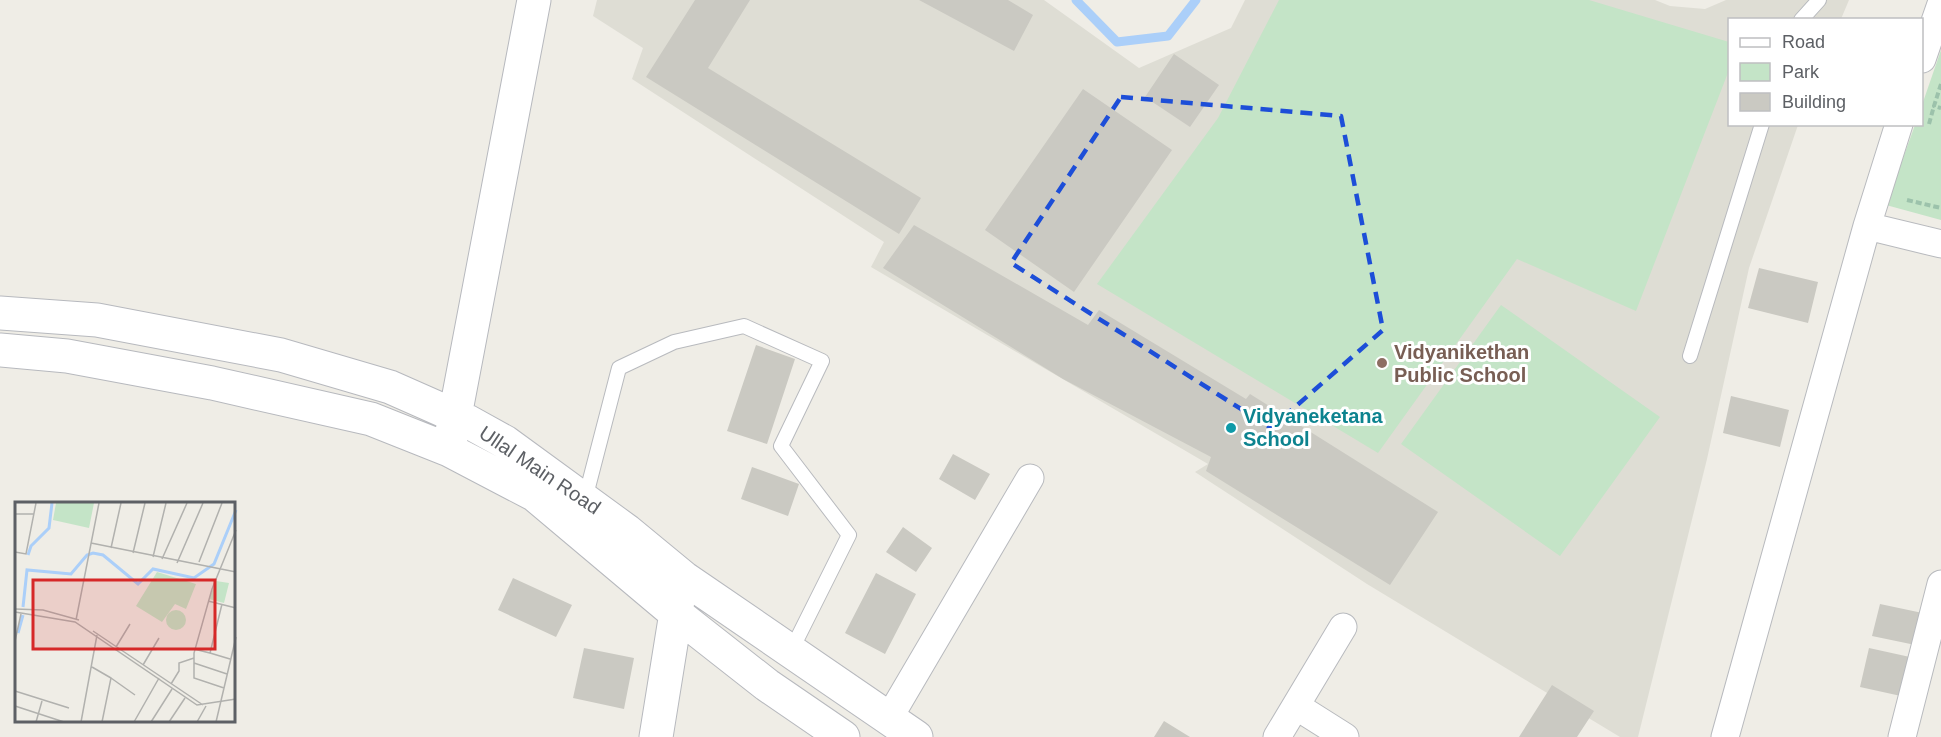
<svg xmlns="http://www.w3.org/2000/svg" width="1941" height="737" viewBox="0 0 1941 737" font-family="Helvetica,sans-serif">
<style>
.education{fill:#deddd4}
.green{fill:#c4e4c7}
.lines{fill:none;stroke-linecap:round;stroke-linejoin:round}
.stream{stroke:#abcff9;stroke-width:9}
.building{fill:#cac9c2}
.lane-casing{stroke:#b8babe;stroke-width:16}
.street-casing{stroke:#b8babe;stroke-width:29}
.secondary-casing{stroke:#b7b9be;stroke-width:35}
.path{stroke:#9cc2ab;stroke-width:4;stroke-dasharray:6 3;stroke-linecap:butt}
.lane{stroke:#fff;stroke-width:14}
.street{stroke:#fff;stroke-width:27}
.secondary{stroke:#fff;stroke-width:33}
.marked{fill:none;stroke:#1d4ed8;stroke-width:4.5;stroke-dasharray:12 8;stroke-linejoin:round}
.education-dot{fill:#8d6e63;stroke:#fff;stroke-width:2}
.culture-dot{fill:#0f9aa8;stroke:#fff;stroke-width:2}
.labels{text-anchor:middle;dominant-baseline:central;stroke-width:6;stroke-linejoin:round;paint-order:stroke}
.education-label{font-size:20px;font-weight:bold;fill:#785e54;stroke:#fff;text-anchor:start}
.culture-label{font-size:20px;font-weight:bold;fill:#0d838f;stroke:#fff;text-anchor:start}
.street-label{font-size:20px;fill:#5d6065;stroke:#fff}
.inset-river{fill:none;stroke:#abcff9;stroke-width:3}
.inset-road{fill:none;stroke:#b1b1ae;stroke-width:1.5}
.view{fill:#d62828;fill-opacity:0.15;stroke:#d62828;stroke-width:3}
.inset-edge{fill:none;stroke:#5d6065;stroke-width:3}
</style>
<rect width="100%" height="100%" fill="#efede6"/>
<path class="education" d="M 597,0 L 1044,0 L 1139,68 L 1231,28 L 1245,0 L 1655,0 L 1670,6 L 1705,9 L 1726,0 L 1849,0 L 1841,19 L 1730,20 L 1730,124 L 1798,125 L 1749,268 L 1707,459 L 1638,737 L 1620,737 L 1367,584 L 1195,472 L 1208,464 L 871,267 L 884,242 L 632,79 L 643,48 L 593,16 Z"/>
<path class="green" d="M 1279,0 L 1589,0 L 1729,42 L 1729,70 L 1636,311 L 1517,259 L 1378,453 L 1097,284 L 1218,118 Z
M 1941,50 L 1941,220 L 1886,205 L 1915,125 L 1922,124 L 1922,105 Z
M 1501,305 L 1660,417 L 1560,556 L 1401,444 Z"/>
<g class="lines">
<path class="stream" d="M 1076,0 L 1117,42 L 1168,36 L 1196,0"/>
</g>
<path class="building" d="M 695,0 L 750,0 L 708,68 L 921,198 L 899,234 L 646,77 Z
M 919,0 L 1008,0 L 1033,15 L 1014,51 Z
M 1174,54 L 1219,85 L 1190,127 L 1145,97 Z
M 1083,89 L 1172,150 L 1074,292 L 985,230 Z
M 914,225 L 1088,325 L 1099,310 L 1246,399 L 1250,394 L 1438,512 L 1390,585 L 1206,471 L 1211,457 L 1063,379 L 883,268 Z
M 1759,268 L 1818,282 L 1808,323 L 1748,308 Z
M 756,345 L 795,359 L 767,444 L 727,431 Z
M 1731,396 L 1789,410 L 1780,447 L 1723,433 Z
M 953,454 L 990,474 L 975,500 L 939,479 Z
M 752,467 L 799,484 L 788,516 L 741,499 Z
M 903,527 L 932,548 L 916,572 L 886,552 Z
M 876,573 L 916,594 L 885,654 L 845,633 Z
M 513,578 L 572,605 L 556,637 L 498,610 Z
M 1880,604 L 1932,615 L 1925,647 L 1872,636 Z
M 584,648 L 634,658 L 624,709 L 573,698 Z
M 1869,648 L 1919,659 L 1910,698 L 1860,687 Z
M 1552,685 L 1594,711 L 1577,737 L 1519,737 Z
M 1164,721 L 1190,737 L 1154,737 Z"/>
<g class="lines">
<g class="lane-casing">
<path id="lane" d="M 1801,20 L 1819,0
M 1690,356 L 1762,124
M 585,499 L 619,368 L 674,342 L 744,326 L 822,361 L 781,446 L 849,535 L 791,651"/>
</g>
<g class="street-casing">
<path id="street" d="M 1922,59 L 1941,4
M 1867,226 L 1941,244
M 1296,706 L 1345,737
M 889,718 L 1030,478
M 1277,737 L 1343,627
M 1725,737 L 1867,226 L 1899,124
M 1902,737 L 1941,584"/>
</g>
<g class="secondary-casing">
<path id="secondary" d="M 0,313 L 97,320 L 281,355 L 390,387 L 467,421 L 505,442 L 627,531 L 684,578 L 916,737
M 0,350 L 67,356 L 212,383 L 371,419 L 449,450 L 535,495 L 674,612 L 767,685 L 843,737
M 451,437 L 534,0
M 656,737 L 679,594"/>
</g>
<path class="path" d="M 1941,84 L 1934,106 L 1941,108
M 1929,124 L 1934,106
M 1907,200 L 1941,208"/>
<use href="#lane" class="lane"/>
<use href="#street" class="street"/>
<use href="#secondary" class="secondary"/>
</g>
<path class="marked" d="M 1121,97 L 1341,116 L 1383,330 L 1271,428 L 1011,263 Z"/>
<circle class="education-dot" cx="1382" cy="363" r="6"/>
<circle class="culture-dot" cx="1231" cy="428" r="6"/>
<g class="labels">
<g class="education-label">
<text x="1394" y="352">Vidyanikethan<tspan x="1394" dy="23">Public School</tspan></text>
</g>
<g class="culture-label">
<text x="1243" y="416">Vidyaneketana<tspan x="1243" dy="23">School</tspan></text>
</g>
<g class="street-label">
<text transform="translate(540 470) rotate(34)">Ullal Main Road</text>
</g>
</g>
<g transform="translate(15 502)">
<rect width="220" height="220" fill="#efede6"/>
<path d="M 41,1 L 79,1 L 74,26 L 38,18 ZM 142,70 L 181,82 L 171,107 L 160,102 L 147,120 L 121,104 ZM 201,79 L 214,81 L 209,101 L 194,97 ZM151 118a10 10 0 1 1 20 0a10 10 0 1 1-20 0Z" fill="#c4e4c7"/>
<path class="inset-river" d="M 13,53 L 16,44 L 34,26 L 37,1M 8,105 L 12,68 L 56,72 L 72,53 L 78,51 L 88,53 L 123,82 L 138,67 L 179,76 L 199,62 L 221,8M 3,131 L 8,113"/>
<path class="inset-road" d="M 0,12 L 19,12M 76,41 L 221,70M 96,46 L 106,1M 0,50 L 11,52 L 21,1M 118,51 L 130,1M 138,55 L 151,1M 147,57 L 172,1M 184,60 L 207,1M 162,61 L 188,1M 193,99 L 221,106M 0,107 L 28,108 L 64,118M 0,110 L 60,120 L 182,203 L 221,197M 61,118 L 84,1M 78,129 L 188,203M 0,139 L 6,112M 101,145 L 115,122M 179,147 L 195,151 L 207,102M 195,151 L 215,157M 179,161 L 212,172M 128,163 L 144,136M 77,165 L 96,176 L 87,220M 96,176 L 120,193M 156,182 L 164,169 L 164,161 L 179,156M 209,186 L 179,176 L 179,151 L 197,87 L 221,28M 0,189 L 54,206M 0,204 L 49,220M 21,220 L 27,199M 66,220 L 82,133M 119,220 L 144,176M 136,220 L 157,187M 154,220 L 170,196M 182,220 L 191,204M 201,220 L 221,135"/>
<path class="view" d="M 18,78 L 200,78 L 200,147 L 18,147 Z"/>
<rect width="220" height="220" class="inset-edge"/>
</g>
<rect x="1728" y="18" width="195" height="108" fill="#ffffff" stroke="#bebfc1" stroke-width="1.5"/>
<rect x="1740" y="38" width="30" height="9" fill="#ffffff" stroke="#bebfc1" stroke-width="1.5"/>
<text x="1782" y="48" font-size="18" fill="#5d6065">Road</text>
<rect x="1740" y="63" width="30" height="18" fill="#c4e4c7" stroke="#bebfc1" stroke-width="1.5"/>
<text x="1782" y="78" font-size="18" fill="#5d6065">Park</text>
<rect x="1740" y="93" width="30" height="18" fill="#cac9c2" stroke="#bebfc1" stroke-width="1.5"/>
<text x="1782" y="108" font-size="18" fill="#5d6065">Building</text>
</svg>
